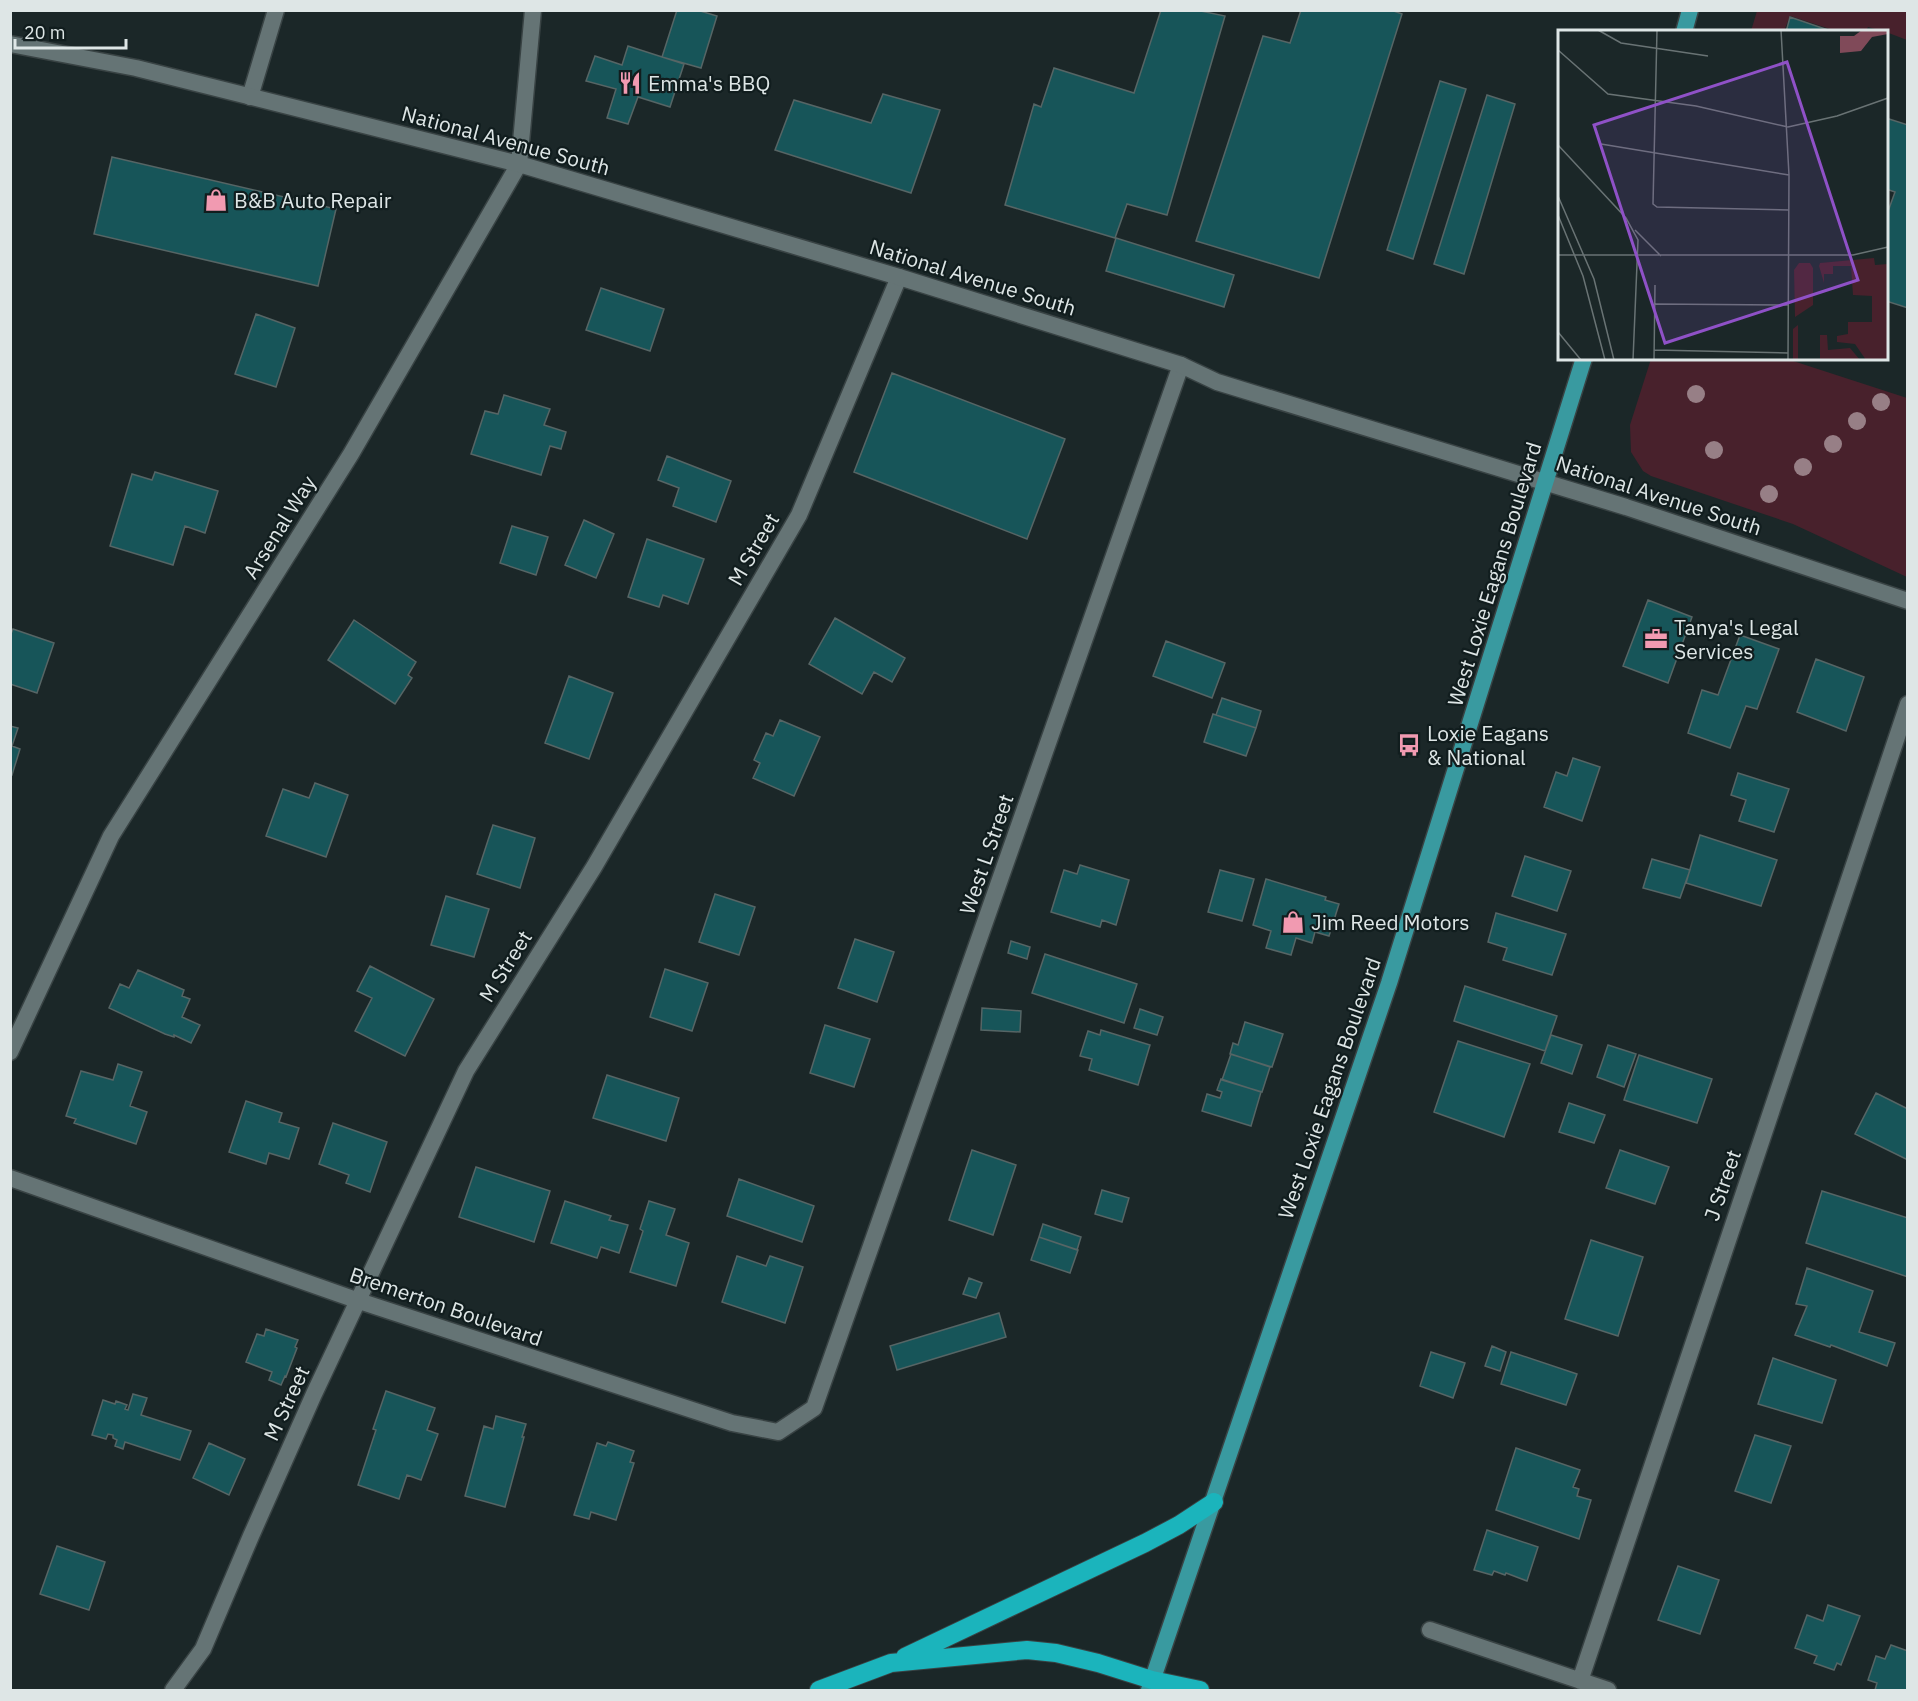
<svg xmlns="http://www.w3.org/2000/svg" width="1918" height="1701" viewBox="0 0 1918 1701" font-family="'IBM Plex Sans',sans-serif">
<style>
.green{fill:#48212c}
.building{fill:#175559;stroke:#566565;stroke-width:1.5}
.lines{fill:none;stroke-linecap:round;stroke-linejoin:round}
.service-casing{stroke:#394344;stroke-width:19}
.minor-casing{stroke:#394344;stroke-width:19}
.tertiary-casing{stroke:#394344;stroke-width:19}
.secondary-casing{stroke:#394344;stroke-width:19}
.primary-casing{stroke:#394344;stroke-width:19}
.motorway-casing{stroke:#394344;stroke-width:20}
.service{stroke:#657475;stroke-width:16}
.minor{stroke:#657475;stroke-width:16}
.tertiary{stroke:#657475;stroke-width:16}
.secondary{stroke:#657475;stroke-width:16}
.primary{stroke:#399aa0;stroke-width:16}
.motorway{stroke:#1bb4bc;stroke-width:18}
.tree{fill:#977f86}
.labels{text-anchor:middle;dominant-baseline:central;stroke-width:4.5;stroke-linejoin:round;paint-order:stroke}
.poi-label{font-size:21px;fill:#dee6e6;stroke:#111d1e;text-anchor:start}
.street-label{font-size:21px;fill:#dee6e6;stroke:#111d1e}
.inset-road{fill:none;stroke:#697374;stroke-width:1.5}
.view{fill:#8f51c7;fill-opacity:0.15;stroke:#8f51c7;stroke-width:3}
.inset-edge{fill:none;stroke:#dee6e6;stroke-width:3}
</style>
<rect width="100%" height="100%" fill="#1b2728"/>
<path class="green" d="M 1757,11 L 1907,11 L 1907,40 L 1886,32 L 1868,27 L 1866,31 L 1836,31 L 1790,16 L 1784,31 L 1751,31 Z
M 1651,359 L 1787,359 L 1907,398 L 1907,577 L 1793,524 L 1651,476 L 1643,471 L 1631,452 L 1630,425 Z"/>
<path class="building" d="M 677,10 L 697,10 L 717,16 L 701,68 L 662,57 Z
M 1161,10 L 1196,10 L 1225,16 L 1167,215 L 1127,204 L 1115,238 L 1005,205 L 1034,104 L 1041,107 L 1054,68 L 1134,93 Z
M 1301,10 L 1391,10 L 1402,14 L 1319,278 L 1196,241 L 1263,36 L 1290,43 Z
M 1790,17 L 1834,32 L 1786,32 Z
M 628,46 L 684,64 L 670,107 L 638,97 L 628,124 L 607,118 L 616,89 L 586,81 L 595,56 L 622,65 Z
M 1440,81 L 1466,89 L 1413,259 L 1387,250 Z
M 883,94 L 940,110 L 911,193 L 775,150 L 794,100 L 871,123 Z
M 1487,95 L 1515,104 L 1464,274 L 1434,264 Z
M 1886,118 L 1908,125 L 1908,308 L 1886,301 L 1886,217 L 1895,192 L 1886,189 Z
M 112,157 L 336,209 L 318,286 L 94,234 Z
M 1116,238 L 1234,275 L 1224,307 L 1106,271 Z
M 601,288 L 664,309 L 650,351 L 586,330 Z
M 256,314 L 295,328 L 276,387 L 235,374 Z
M 892,373 L 1065,439 L 1027,539 L 854,472 Z
M 504,395 L 550,409 L 544,425 L 566,432 L 561,449 L 550,446 L 541,475 L 471,454 L 485,411 L 498,414 Z
M 667,456 L 731,481 L 716,522 L 673,506 L 679,488 L 658,480 Z
M 155,472 L 218,491 L 205,533 L 185,526 L 173,565 L 110,546 L 132,474 L 152,480 Z
M 584,520 L 614,534 L 596,578 L 565,565 Z
M 512,526 L 548,537 L 536,575 L 500,563 Z
M 647,539 L 704,559 L 688,604 L 663,595 L 659,607 L 628,597 Z
M 1648,600 L 1692,617 L 1668,683 L 1623,666 Z
M 835,618 L 905,658 L 892,682 L 874,672 L 862,694 L 809,664 Z
M 354,620 L 416,662 L 408,675 L 412,678 L 395,704 L 328,660 Z
M 13,629 L 54,643 L 37,693 L 10,684 L 10,636 Z
M 1740,635 L 1779,649 L 1757,709 L 1746,706 L 1730,748 L 1688,733 L 1702,690 L 1718,695 Z
M 1166,641 L 1225,663 L 1212,698 L 1153,676 Z
M 1816,659 L 1864,677 L 1846,731 L 1797,712 Z
M 569,676 L 613,693 L 589,759 L 545,743 Z
M 1222,698 L 1261,711 L 1256,728 L 1216,715 Z
M 1213,714 L 1256,728 L 1246,756 L 1204,742 Z
M 780,720 L 820,737 L 794,796 L 753,778 L 760,763 L 754,760 L 766,733 L 773,736 Z
M 10,726 L 18,728 L 12,746 L 20,749 L 12,775 L 10,774 Z
M 1573,758 L 1600,767 L 1582,821 L 1544,807 L 1556,772 L 1567,776 Z
M 1738,773 L 1789,789 L 1774,832 L 1739,821 L 1746,800 L 1731,795 Z
M 315,783 L 348,795 L 326,857 L 266,836 L 283,789 L 309,798 Z
M 493,825 L 535,838 L 520,888 L 477,874 Z
M 1700,835 L 1777,860 L 1761,906 L 1686,883 Z
M 1525,856 L 1571,871 L 1557,911 L 1512,896 Z
M 1652,859 L 1690,870 L 1680,898 L 1643,888 Z
M 1080,865 L 1129,880 L 1116,925 L 1102,920 L 1100,927 L 1051,912 L 1064,870 L 1077,874 Z
M 1220,870 L 1254,879 L 1242,921 L 1208,912 Z
M 1266,879 L 1326,897 L 1325,900 L 1339,904 L 1329,936 L 1315,932 L 1312,943 L 1296,938 L 1291,955 L 1266,948 L 1271,931 L 1253,925 Z
M 715,894 L 755,907 L 739,955 L 699,942 Z
M 446,896 L 489,909 L 474,957 L 431,945 Z
M 1496,913 L 1566,934 L 1552,975 L 1503,960 L 1507,948 L 1488,942 Z
M 855,939 L 894,952 L 877,1002 L 838,988 Z
M 1011,941 L 1030,947 L 1027,959 L 1008,953 Z
M 1045,954 L 1137,984 L 1124,1023 L 1032,993 Z
M 370,966 L 434,999 L 405,1056 L 355,1031 L 372,998 L 357,991 Z
M 665,969 L 708,983 L 692,1031 L 650,1017 Z
M 138,970 L 184,990 L 182,996 L 190,999 L 182,1017 L 200,1025 L 191,1043 L 174,1035 L 174,1037 L 165,1034 L 109,1008 L 120,984 L 129,988 Z
M 1465,986 L 1557,1016 L 1545,1051 L 1454,1021 Z
M 982,1008 L 1021,1011 L 1020,1032 L 981,1030 Z
M 1140,1009 L 1163,1017 L 1157,1035 L 1134,1028 Z
M 1245,1022 L 1283,1034 L 1272,1067 L 1230,1054 L 1233,1043 L 1238,1045 Z
M 825,1025 L 870,1039 L 854,1087 L 810,1073 Z
M 1101,1030 L 1150,1045 L 1138,1085 L 1089,1070 L 1092,1059 L 1080,1056 L 1088,1031 L 1100,1035 Z
M 1551,1035 L 1582,1045 L 1572,1074 L 1541,1063 Z
M 1458,1041 L 1530,1064 L 1504,1137 L 1434,1112 Z
M 1608,1045 L 1636,1054 L 1624,1087 L 1597,1077 Z
M 1231,1054 L 1270,1067 L 1262,1092 L 1222,1080 Z
M 1639,1055 L 1712,1079 L 1697,1123 L 1624,1100 Z
M 118,1064 L 142,1072 L 130,1106 L 147,1112 L 136,1144 L 74,1123 L 76,1119 L 66,1116 L 81,1071 L 113,1080 Z
M 607,1075 L 679,1098 L 666,1141 L 593,1118 Z
M 1221,1079 L 1261,1092 L 1251,1126 L 1202,1111 L 1207,1094 L 1220,1098 L 1222,1092 L 1217,1090 Z
M 1876,1093 L 1908,1109 L 1908,1160 L 1855,1134 Z
M 246,1101 L 282,1113 L 279,1122 L 299,1128 L 289,1159 L 269,1153 L 266,1164 L 229,1152 Z
M 1569,1103 L 1605,1115 L 1594,1143 L 1559,1132 Z
M 333,1123 L 387,1142 L 370,1192 L 346,1183 L 349,1175 L 319,1164 Z
M 972,1150 L 1016,1165 L 993,1235 L 949,1220 Z
M 1620,1150 L 1669,1167 L 1655,1204 L 1606,1188 Z
M 476,1167 L 550,1191 L 534,1242 L 459,1217 Z
M 739,1179 L 814,1206 L 802,1242 L 727,1216 Z
M 1102,1190 L 1129,1198 L 1122,1222 L 1095,1214 Z
M 1822,1191 L 1908,1218 L 1908,1277 L 1806,1243 Z
M 565,1201 L 611,1216 L 609,1220 L 628,1225 L 619,1253 L 601,1247 L 597,1258 L 551,1243 Z
M 649,1201 L 675,1209 L 666,1235 L 689,1243 L 676,1286 L 630,1272 L 643,1231 L 640,1229 Z
M 1043,1224 L 1081,1237 L 1077,1250 L 1039,1237 Z
M 1039,1237 L 1078,1250 L 1070,1273 L 1031,1260 Z
M 1591,1240 L 1643,1257 L 1618,1336 L 1565,1319 Z
M 737,1256 L 766,1266 L 770,1256 L 803,1267 L 785,1323 L 722,1302 Z
M 1807,1268 L 1873,1291 L 1859,1332 L 1895,1343 L 1887,1366 L 1831,1345 L 1830,1347 L 1795,1335 L 1807,1306 L 1796,1304 Z
M 969,1278 L 982,1283 L 976,1298 L 963,1294 Z
M 999,1313 L 1006,1337 L 897,1370 L 890,1346 Z
M 266,1329 L 298,1340 L 295,1347 L 297,1348 L 286,1377 L 285,1376 L 281,1385 L 269,1380 L 272,1372 L 246,1362 L 257,1334 L 264,1336 Z
M 1492,1346 L 1506,1352 L 1500,1371 L 1485,1366 Z
M 1431,1352 L 1465,1363 L 1453,1398 L 1420,1386 Z
M 1511,1352 L 1577,1374 L 1566,1405 L 1501,1384 Z
M 1773,1358 L 1836,1380 L 1822,1423 L 1758,1404 Z
M 386,1391 L 435,1408 L 427,1430 L 438,1434 L 421,1480 L 407,1475 L 399,1499 L 358,1485 L 376,1430 L 373,1429 Z
M 133,1394 L 147,1398 L 141,1415 L 191,1431 L 180,1460 L 125,1442 L 123,1449 L 115,1446 L 117,1440 L 113,1438 L 113,1435 L 108,1434 L 106,1439 L 92,1435 L 103,1400 L 115,1404 L 116,1401 L 127,1405 L 125,1409 L 128,1410 Z
M 496,1416 L 526,1424 L 522,1437 L 524,1437 L 505,1507 L 465,1496 L 484,1426 L 493,1429 Z
M 1755,1435 L 1791,1446 L 1771,1503 L 1735,1491 Z
M 608,1442 L 634,1451 L 630,1462 L 634,1463 L 616,1520 L 591,1512 L 589,1519 L 574,1515 L 597,1443 L 606,1446 Z
M 209,1443 L 245,1459 L 229,1495 L 193,1478 Z
M 1516,1448 L 1580,1470 L 1573,1487 L 1579,1489 L 1577,1496 L 1591,1500 L 1579,1539 L 1496,1510 Z
M 1487,1530 L 1538,1547 L 1527,1581 L 1506,1573 L 1505,1575 L 1494,1571 L 1492,1575 L 1474,1570 Z
M 57,1546 L 105,1562 L 89,1610 L 40,1594 Z
M 1678,1566 L 1719,1580 L 1700,1634 L 1658,1620 Z
M 1828,1605 L 1860,1616 L 1841,1665 L 1837,1663 L 1834,1670 L 1814,1663 L 1817,1656 L 1795,1648 L 1807,1615 L 1823,1621 Z
M 1891,1645 L 1908,1651 L 1908,1690 L 1875,1690 L 1877,1683 L 1868,1680 L 1876,1656 L 1885,1659 Z"/>
<g class="lines">
<g class="service-casing">
<path id="service" d="M 250,97 L 276,10"/>
</g>
<g class="minor-casing">
<path id="minor" d="M 10,1178 L 359,1301 L 732,1423 L 778,1432 L 814,1408 L 1181,365
M 1430,1630 L 1608,1690
M 1580,1681 L 1908,704
M 173,1690 L 203,1649 L 251,1536 L 314,1394 L 466,1071 L 594,867 L 799,515 L 899,277"/>
</g>
<g class="tertiary-casing">
<path id="tertiary" d="M 10,1052 L 111,836 L 351,454 L 519,164"/>
</g>
<g class="secondary-casing">
<path id="secondary" d="M 10,44 L 136,68 L 519,164 L 899,277 L 1181,365 L 1217,382 L 1626,507 L 1908,601
M 519,164 L 533,10"/>
</g>
<g class="primary-casing">
<path id="primary" d="M 1684,32 L 1690,10
M 1149,1690 L 1389,983 L 1584,358"/>
</g>
<g class="motorway-casing">
<path id="motorway" d="M 905,1657 L 1145,1543 L 1179,1525 L 1214,1502
M 819,1690 L 891,1663 L 1027,1650 L 1056,1653 L 1098,1663 L 1152,1680 L 1200,1690"/>
</g>
<use href="#service" class="service"/>
<use href="#minor" class="minor"/>
<use href="#tertiary" class="tertiary"/>
<use href="#secondary" class="secondary"/>
<use href="#primary" class="primary"/>
<use href="#motorway" class="motorway"/>
</g>
<g class="tree">
<circle cx="1696" cy="394" r="9"/>
<circle cx="1881" cy="402" r="9"/>
<circle cx="1857" cy="421" r="9"/>
<circle cx="1833" cy="444" r="9"/>
<circle cx="1714" cy="450" r="9"/>
<circle cx="1803" cy="467" r="9"/>
<circle cx="1769" cy="494" r="9"/>
</g>
<defs>
<g id="restaurant-bare" transform="scale(1.8)"><path d="M-5-6h1v4h1v-4h1v4h1v-4h1v5L-1.5 .5V6h-2V.5L-5-1ZM5-6V6H3V1.5H1.5Q1.5-4 5-6Z" fill="#f19ab1" stroke="#111d1e" stroke-width="2.5" paint-order="stroke"/></g>
<g id="shop-bare" transform="scale(1.8)"><path d="M-5-2.5h2.3a2.7 3.5 0 0 1 5.4 0H5L5.5 6h-11ZM-1.5-2.5h3a1.5 2.3 0 0 0-3 0Z" fill="#f19ab1" stroke="#111d1e" stroke-width="2.5" paint-order="stroke"/></g>
<g id="office-bare" transform="scale(1.8)"><path d="M-6-3h4V-5.5h4V-3h4V5H-6ZM-1-4.5V-3h2v-1.5ZM-6 0V1H6V0Z" fill="#f19ab1" stroke="#111d1e" stroke-width="2.5" paint-order="stroke"/></g>
<g id="bus-bare" transform="scale(1.8)"><path d="M-5-6H5V4H4V6H2V4H-2V6H-4V4H-5ZM-3.5-4V0h7V-4ZM-3.5 1.2v1.5H-2V1.2ZM2 1.2v1.5H3.5V1.2Z" fill="#f19ab1" stroke="#111d1e" stroke-width="2.5" paint-order="stroke"/></g>
</defs>
<g fill-rule="evenodd">
<use href="#restaurant-bare" x="630" y="83"/>
<use href="#shop-bare" x="216" y="200"/>
<use href="#office-bare" x="1656" y="639"/>
<use href="#bus-bare" x="1409" y="745"/>
<use href="#shop-bare" x="1293" y="922"/>
</g>
<g class="labels">
<g class="poi-label">
<text x="648" y="83">Emma's BBQ</text>
<text x="234" y="200">B&amp;B Auto Repair</text>
<text x="1674" y="627">Tanya's Legal<tspan x="1674" dy="24">Services</tspan></text>
<text x="1427" y="733">Loxie Eagans<tspan x="1427" dy="24">&amp; National</tspan></text>
<text x="1311" y="922">Jim Reed Motors</text>
</g>
<g class="street-label">
<text transform="translate(506 140) rotate(15)">National Avenue South</text>
<text transform="translate(973 277) rotate(17)">National Avenue South</text>
<text transform="translate(1659 495) rotate(18)">National Avenue South</text>
<text transform="translate(279 527) rotate(-58)">Arsenal Way</text>
<text transform="translate(753 549) rotate(-60)">M Street</text>
<text transform="translate(1494 574) rotate(-73)">West Loxie Eagans Boulevard</text>
<text transform="translate(986 854) rotate(-71)">West L Street</text>
<text transform="translate(505 966) rotate(-58)">M Street</text>
<text transform="translate(1329 1088) rotate(-71)">West Loxie Eagans Boulevard</text>
<text transform="translate(1722 1185) rotate(-71)">J Street</text>
<text transform="translate(446 1306) rotate(19)">Bremerton Boulevard</text>
<text transform="translate(286 1403) rotate(-65)">M Street</text>
</g>
</g>
<g transform="translate(1558 30)">
<rect width="330" height="330" fill="#1b2728"/>
<path d="M 316,228 L 317,235 L 330,234 L 330,330 L 308,330 L 297,314 L 279,312 L 279,306 L 290,304 L 290,292 L 314,292 L 314,266 L 295,265 L 293,236 L 275,236 L 275,244 L 266,244 L 266,253 L 261,236 L 262,233 ZM 241,233 L 252,233 L 255,238 L 255,275 L 237,287 L 236,240 ZM 240,295 L 240,330 L 262,330 L 262,305 L 269,305 L 270,320 L 292,318 L 302,330 L 235,330 L 235,299 Z" fill="#48212c"/>
<path d="M 304,0 L 330,0 L 330,4 L 314,7 L 303,21 L 282,23 L 282,6 L 296,6 Z" fill="#804a59"/>
<path class="inset-road" d="M 40,0 L 63,13 L 150,26M 99,0 L 95,174 L 99,177 L 231,180M 223,0 L 231,145 L 230,330M 0,20 L 50,64 L 138,76 L 230,97M 230,97 L 279,86 L 330,68M 43,114 L 231,145M 0,115 L 68,188 L 80,210 L 75,330M 0,166 L 36,249 L 56,330M 0,185 L 25,246 L 47,330M 77,200 L 103,226M 0,225 L 295,225 L 330,217M 96,274 L 231,275M 0,302 L 23,330M 96,320 L 230,323M 96,330 L 97,255"/>
<path class="view" d="M 229,32 L 300,250 L 107,313 L 36,95 Z"/>
<rect width="330" height="330" class="inset-edge"/>
</g>
<rect width="1918" height="1701" fill="none" stroke="#dee6e6" stroke-width="24"/>
<path d="M15 39v9h111v-9" fill="none" stroke="#dee6e6" stroke-width="3"/>
<text x="24" y="39" font-size="18" fill="#dee6e6" stroke="#111d1e" stroke-width="4.5" paint-order="stroke">20 m</text>
</svg>
